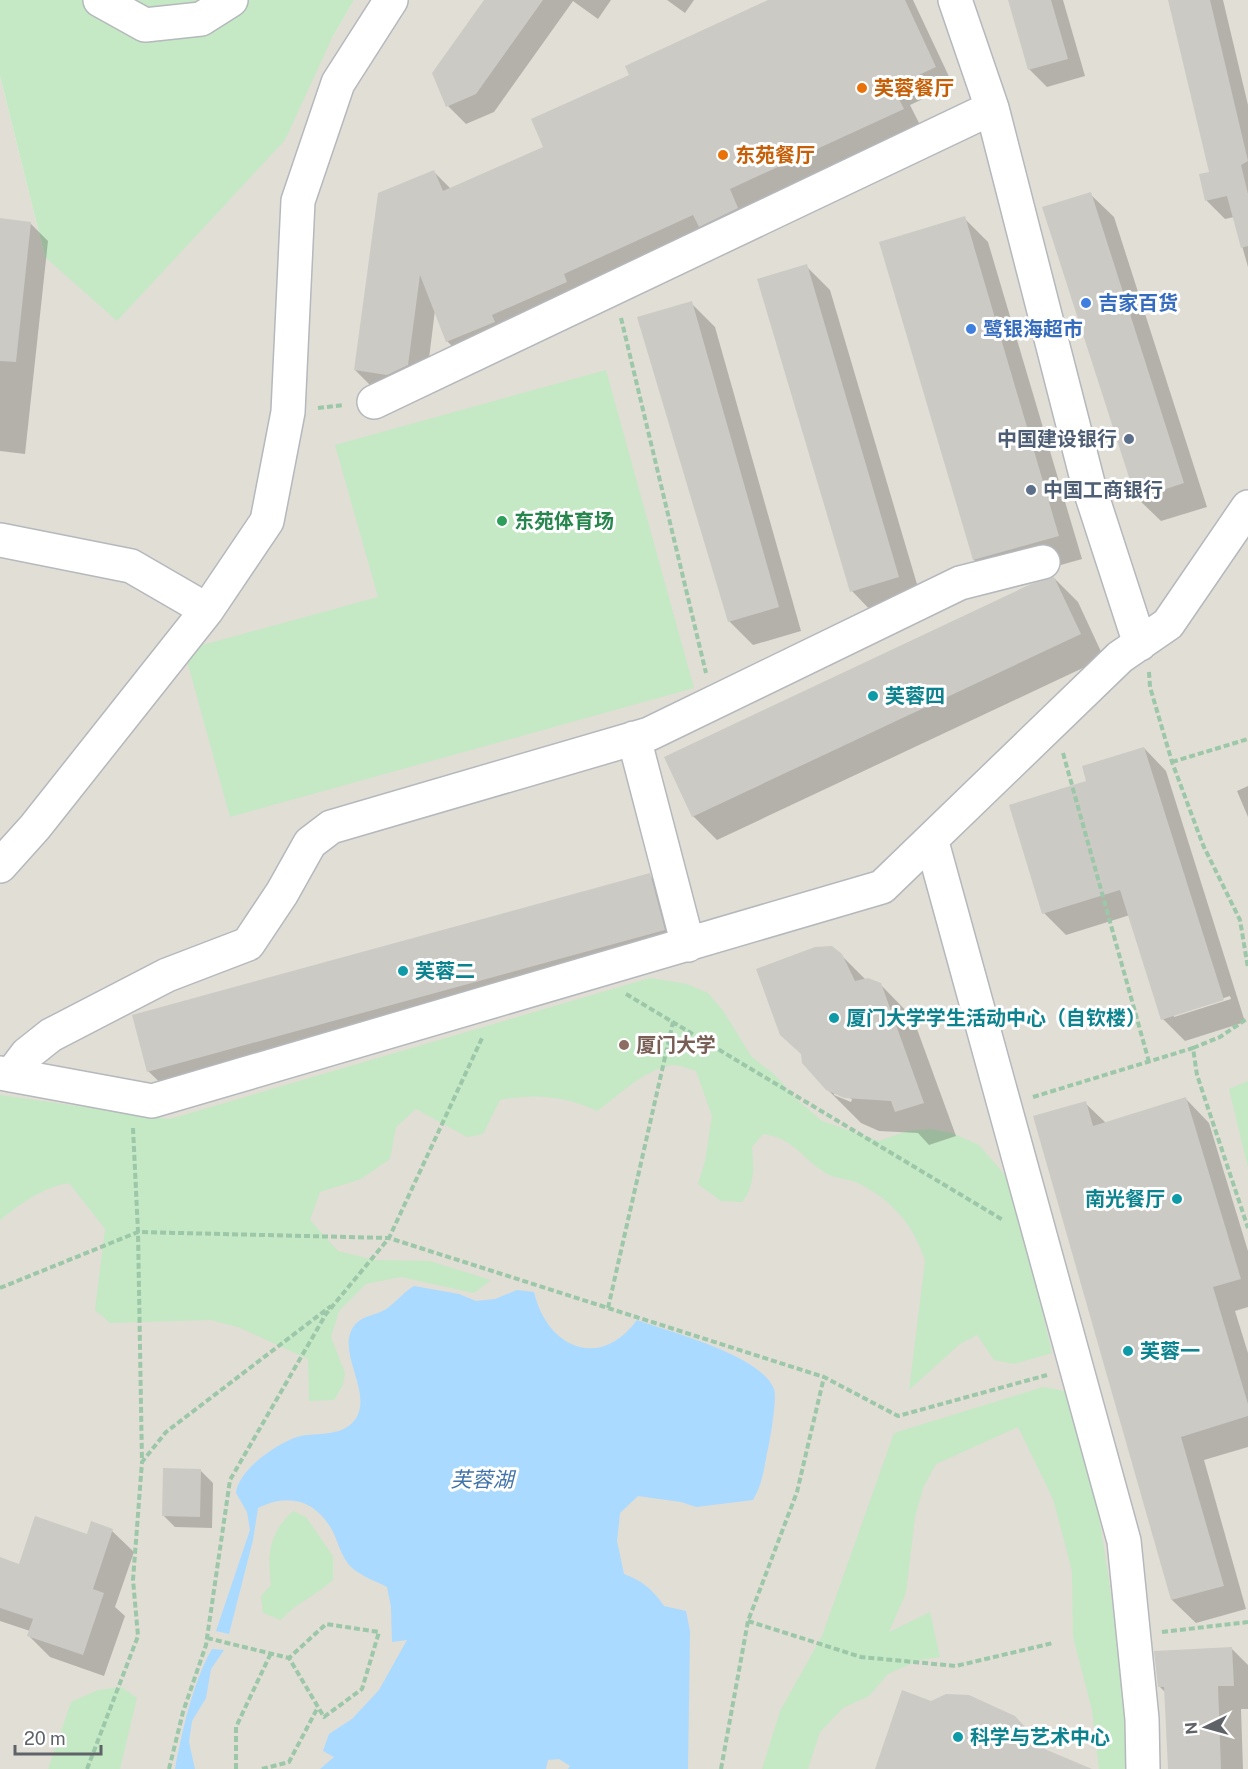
<svg xmlns="http://www.w3.org/2000/svg" width="1248" height="1769" viewBox="0 0 1248 1769" font-family="'Public Sans','Noto Sans SC',sans-serif">
<style>
.education{fill:#e1ded6}
.green{fill:#c5e8c5}
.water{fill:#aadaff}
.shadow{fill:#0003;fill-rule:evenodd}
.building{fill:#cccac5}
.lines{fill:none;stroke-linecap:round;stroke-linejoin:round}
.minor-casing{stroke:#b5b8bc;stroke-width:36}
.path{stroke:#9cc7a9;stroke-width:4;stroke-dasharray:6 3;stroke-linecap:butt}
.minor{stroke:#fff;stroke-width:33}
.food-dot{fill:#e8710a;stroke:#fff;stroke-width:2}
.shop-dot{fill:#3f7fe0;stroke:#fff;stroke-width:2}
.service-dot{fill:#5c6f8a;stroke:#fff;stroke-width:2}
.leisure-dot{fill:#2e9e5b;stroke:#fff;stroke-width:2}
.culture-dot{fill:#0f9aa8;stroke:#fff;stroke-width:2}
.education-dot{fill:#8d6e63;stroke:#fff;stroke-width:2}
.labels{text-anchor:middle;dominant-baseline:central;stroke-width:6;stroke-linejoin:round;paint-order:stroke}
.food-label{font-size:20px;font-weight:bold;fill:#c56008;stroke:#fff;text-anchor:start}
.shop-label{font-size:20px;font-weight:bold;fill:#366cbe;stroke:#fff;text-anchor:start}
.service-label{font-size:20px;font-weight:bold;fill:#4e5e75;stroke:#fff;text-anchor:end}
.leisure-label{font-size:20px;font-weight:bold;fill:#27864d;stroke:#fff;text-anchor:start}
.culture-label{font-size:20px;font-weight:bold;fill:#0d838f;stroke:#fff;text-anchor:start}
.education-label{font-size:20px;font-weight:bold;fill:#785e54;stroke:#fff;text-anchor:start}
.water-label{font-size:21px;font-style:italic;fill:#4174aa;stroke:#fff}
</style>
<rect width="100%" height="100%" fill="#f1efe8"/>
<path class="education" d="M 354,0 L 1248,0 L 1248,1769 L 0,1769 L 0,76 L 45,257 L 332,38 Z"/>
<path class="green" d="M 0,0 L 354,0 L 332,38 L 285,140 L 117,321 L 45,257 L 0,76 Z
M 606,370 L 694,688 L 230,817 L 184,650 L 378,597 L 335,445 Z
M 650,978 L 687,984 L 708,993 L 724,1012 L 751,1056 L 776,1076 L 796,1099 L 822,1121 L 879,1141 L 907,1131 L 931,1129 L 952,1133 L 979,1145 L 1005,1175 L 1023,1216 L 1030,1260 L 1052,1353 L 1014,1364 L 994,1360 L 977,1335 L 960,1344 L 909,1390 L 925,1261 C 914,1225 892,1200 858,1183 C 848,1178 833,1179 824,1172 C 800,1156 793,1138 763,1134 L 752,1147 C 754,1167 755,1186 742,1202 L 721,1201 L 698,1184 L 705,1161 L 712,1116 L 696,1071 C 689,1069 680,1065 673,1065 C 644,1069 620,1095 597,1111 C 566,1096 533,1093 500,1100 L 483,1134 L 467,1137 L 416,1109 L 396,1127 L 390,1159 L 361,1179 L 320,1192 L 310,1220 L 338,1251 L 374,1260 L 430,1261 L 491,1280 L 474,1293 L 401,1277 L 366,1284 L 339,1311 L 331,1337 L 345,1373 L 343,1385 L 334,1400 L 309,1401 L 308,1359 L 238,1327 L 211,1320 L 110,1323 L 95,1310 L 105,1229 L 69,1183 C 41,1188 22,1203 0,1220 L 0,1095 L 170,1119 Z
M 1248,1081 L 1248,1168 L 1229,1089 Z
M 1043,1387 L 1076,1393 C 1102,1518 1119,1642 1132,1769 L 1099,1769 L 1092,1710 L 1073,1637 L 1072,1571 L 1053,1499 L 1018,1427 L 936,1464 L 923,1488 L 915,1517 L 906,1593 L 889,1632 L 930,1612 L 940,1657 L 919,1660 L 888,1674 L 869,1696 L 843,1708 L 820,1732 L 808,1769 L 762,1769 L 780,1711 L 822,1636 L 894,1433 Z
M 293,1511 L 306,1517 L 333,1556 L 333,1580 C 314,1597 297,1602 281,1620 L 263,1613 L 261,1596 L 271,1585 C 267,1554 269,1533 293,1511 Z
M 121,1687 L 137,1698 L 120,1769 L 48,1769 L 71,1702 L 98,1690 Z"/>
<path class="water" d="M 414,1286 L 459,1294 L 476,1301 L 495,1299 L 517,1290 L 534,1292 C 547,1348 600,1371 637,1320 C 670,1332 761,1355 774,1389 C 777,1398 771,1434 769,1444 C 764,1464 764,1482 753,1500 L 696,1507 L 681,1502 L 638,1496 L 620,1513 L 617,1541 L 624,1574 C 643,1581 653,1590 664,1606 L 686,1611 L 690,1631 L 688,1769 L 568,1769 L 570,1766 L 559,1759 L 548,1760 L 546,1769 L 320,1769 L 334,1757 L 323,1751 L 329,1734 L 352,1719 L 379,1690 L 407,1640 L 392,1642 L 391,1607 L 387,1587 C 375,1581 361,1576 351,1567 C 341,1557 338,1541 332,1530 C 315,1499 287,1493 258,1508 L 253,1540 L 229,1634 L 216,1631 L 250,1530 L 247,1512 L 236,1493 C 238,1470 276,1444 297,1437 C 314,1432 335,1437 350,1425 C 379,1400 337,1357 352,1329 C 361,1313 378,1317 390,1306 C 399,1299 404,1292 414,1286 Z
M 212,1649 L 224,1650 L 211,1669 L 206,1698 L 192,1721 L 189,1742 L 195,1769 L 175,1769 C 182,1731 193,1682 212,1649 Z"/>
<path class="shadow" d="M 486,0 L 611,0 L 598,19 L 573,1 L 494,112 L 466,124 L 448,106 Z
M 667,0 L 694,0 L 685,13 Z
M 772,0 L 913,0 L 953,85 L 910,105 L 921,127 L 465,359 L 447,341 L 435,310 L 426,383 L 373,388 L 355,370 L 434,172 L 451,189 L 545,148 L 631,75 Z
M 1010,0 L 1063,0 L 1085,76 L 1047,87 L 1029,69 Z
M 1170,0 L 1223,0 L 1248,105 L 1248,267 L 1234,217 L 1225,219 L 1207,201 L 1201,175 L 1210,173 Z
M 1090,194 L 1114,217 L 1207,507 L 1161,521 L 1137,498 Z
M 964,218 L 988,242 L 1082,559 L 998,583 L 974,560 Z
M 0,220 L 30,223 L 48,241 L 25,454 L 0,451 Z
M 806,266 L 830,290 L 922,601 L 875,615 L 852,591 Z
M 691,303 L 715,327 L 801,631 L 753,645 L 729,621 Z
M 1054,578 L 1078,602 L 1104,658 L 717,840 L 693,816 Z
M 1144,748 L 1166,771 L 1245,1022 L 1185,1041 L 1163,1019 L 1130,915 L 1066,935 L 1044,913 L 1088,782 ZM 1230,996 L 1231,999 L 1174,1017 L 1174,1014 Z
M 1248,786 L 1248,817 L 1237,791 Z
M 649,875 L 673,898 L 687,953 L 172,1094 L 148,1071 Z
M 841,955 L 866,980 L 880,984 L 913,1018 L 956,1136 L 929,1145 L 918,1133 L 879,1131 L 861,1123 L 827,1089 ZM 834,1092 L 852,1099 L 851,1102 L 834,1095 Z
M 1186,1099 L 1209,1123 L 1248,1251 L 1248,1307 L 1235,1311 L 1248,1353 L 1248,1447 L 1204,1460 L 1246,1609 L 1196,1623 L 1172,1600 L 1035,1117 L 1085,1103 L 1106,1123 Z
M 201,1471 L 213,1483 L 212,1528 L 175,1527 L 163,1515 Z
M 112,1531 L 134,1552 L 115,1607 L 125,1616 L 104,1676 L 50,1657 L 29,1636 L 30,1631 L 0,1621 L 0,1559 L 20,1566 L 88,1536 Z
M 1231,1648 L 1248,1665 L 1248,1709 L 1241,1709 L 1243,1769 L 1170,1769 L 1166,1693 L 1159,1686 Z
M 931,1703 L 1014,1718 L 1048,1752 L 1080,1769 L 876,1769 Z"/>
<path class="building" d="M 484,0 L 543,0 L 476,94 L 446,107 L 432,73 Z
M 768,0 L 905,0 L 936,67 L 893,87 L 904,109 L 730,189 L 738,208 L 699,227 L 693,215 L 564,274 L 567,282 L 492,315 L 495,322 L 446,342 L 420,275 L 408,365 L 387,375 L 354,370 L 378,193 L 434,170 L 443,191 L 543,147 L 531,119 L 629,75 L 625,66 Z
M 1008,0 L 1051,0 L 1068,59 L 1028,70 Z
M 1168,0 L 1210,0 L 1248,161 L 1241,165 L 1248,194 L 1248,246 L 1241,248 L 1227,196 L 1205,201 L 1199,174 L 1209,172 Z
M 1091,192 L 1184,483 L 1136,499 L 1042,207 Z
M 965,216 L 1059,536 L 973,560 L 879,242 Z
M 0,218 L 31,222 L 16,362 L 0,361 Z
M 807,264 L 899,577 L 850,592 L 757,279 Z
M 692,301 L 779,607 L 728,622 L 637,317 Z
M 1054,577 L 1081,634 L 692,817 L 664,757 L 1031,584 Z
M 1144,747 L 1224,1000 L 1161,1020 L 1120,890 L 1042,914 L 1009,805 L 1086,781 L 1082,766 Z
M 650,873 L 665,930 L 147,1072 L 132,1015 Z
M 832,946 L 842,954 L 855,981 L 868,978 L 881,983 L 924,1103 L 895,1112 L 891,1101 L 844,1098 L 826,1090 L 802,1063 L 801,1054 L 780,1035 L 756,969 L 815,947 Z
M 1186,1097 L 1241,1279 L 1213,1287 L 1248,1404 L 1248,1416 L 1181,1437 L 1224,1586 L 1171,1600 L 1033,1116 L 1086,1101 L 1093,1126 Z
M 163,1468 L 201,1469 L 200,1517 L 162,1516 Z
M 35,1516 L 87,1534 L 91,1521 L 113,1529 L 93,1589 L 104,1593 L 83,1655 L 27,1636 L 33,1619 L 0,1608 L 0,1557 L 19,1564 Z
M 1232,1647 L 1234,1686 L 1218,1686 L 1221,1769 L 1168,1769 L 1164,1687 L 1158,1687 L 1154,1651 Z
M 902,1690 L 931,1701 L 946,1694 L 969,1695 L 1015,1716 L 1026,1728 L 1035,1745 L 1092,1769 L 875,1769 Z"/>
<g class="lines">
<g class="minor-casing">
<path id="minor" d="M 100,0 L 145,25 L 201,19 L 231,0
M 955,0 L 992,108 L 1089,487 L 1140,644
M 374,402 L 992,108
M 0,540 L 131,566 L 207,610
M 634,738 L 688,945
M 932,842 L 1124,1541 L 1142,1719 L 1143,1769
M 0,866 L 35,827 L 207,610 L 267,521 L 288,412 L 298,201 L 338,83 L 391,0
M 0,1073 L 152,1101 L 882,887 L 1120,657 L 1168,624 L 1248,507
M 11,1075 L 27,1054 L 51,1035 L 167,975 L 248,944 L 282,893 L 310,843 L 331,827 L 649,734 L 960,583 L 1043,562"/>
</g>
<path class="path" d="M 621,318 L 706,673
M 318,408 L 344,405
M 1149,672 L 1150,687 L 1172,762 L 1203,845 L 1240,920 L 1248,968
M 1063,753 L 1149,1062
M 1172,762 L 1248,739
M 626,994 L 1003,1220
M 1193,1048 L 1220,1037 L 1248,1018
M 1033,1097 L 1193,1048 L 1197,1075 L 1248,1228
M 133,1128 L 138,1232 L 142,1462 L 166,1432 L 331,1306
M 0,1288 L 138,1232 L 389,1238 L 824,1377
M 608,1308 L 673,1022
M 748,1621 L 861,1657 L 956,1666 L 1053,1643
M 1162,1632 L 1248,1622
M 207,1638 L 289,1658 L 324,1717 L 362,1689 L 379,1632 L 326,1624 L 289,1658
M 87,1769 L 138,1636 L 133,1580 L 142,1462
M 169,1769 L 183,1712 L 206,1645 L 230,1480 L 326,1314 L 389,1238 L 483,1036
M 236,1769 L 236,1727 L 271,1653
M 262,1769 L 289,1762 L 318,1707
M 721,1769 L 748,1621 L 797,1492 L 824,1377 L 898,1416 L 1047,1375"/>
<use href="#minor" class="minor"/>
</g>
<g class="food-dot">
<circle cx="862" cy="88" r="6"/>
<circle cx="723" cy="155" r="6"/>
</g>
<g class="shop-dot">
<circle cx="1086" cy="303" r="6"/>
<circle cx="971" cy="329" r="6"/>
</g>
<g class="service-dot">
<circle cx="1129" cy="439" r="6"/>
<circle cx="1031" cy="490" r="6"/>
</g>
<circle class="leisure-dot" cx="502" cy="521" r="6"/>
<g class="culture-dot">
<circle cx="873" cy="696" r="6"/>
<circle cx="403" cy="971" r="6"/>
<circle cx="834" cy="1018" r="6"/>
<circle cx="1177" cy="1199" r="6"/>
<circle cx="1128" cy="1351" r="6"/>
<circle cx="958" cy="1737" r="6"/>
</g>
<circle class="education-dot" cx="624" cy="1045" r="6"/>
<g class="labels">
<g class="food-label">
<text x="874" y="88">芙蓉餐厅</text>
<text x="735" y="155">东苑餐厅</text>
</g>
<g class="shop-label">
<text x="1098" y="303">吉家百货</text>
<text x="983" y="329">鹭银海超市</text>
</g>
<g class="service-label">
<text x="1117" y="439">中国建设银行</text>
<text x="1043" y="490" text-anchor="start">中国工商银行</text>
</g>
<g class="leisure-label">
<text x="514" y="521">东苑体育场</text>
</g>
<g class="culture-label">
<text x="885" y="696">芙蓉四</text>
<text x="415" y="971">芙蓉二</text>
<text x="846" y="1018">厦门大学学生活动中心（自钦楼）</text>
<text x="1165" y="1199" text-anchor="end">南光餐厅</text>
<text x="1140" y="1351">芙蓉一</text>
<text x="970" y="1737">科学与艺术中心</text>
</g>
<g class="education-label">
<text x="636" y="1045">厦门大学</text>
</g>
<g class="water-label">
<text x="482" y="1479">芙蓉湖</text>
</g>
</g>
<g transform="translate(1206 1727) rotate(265)" stroke="#ffffff" stroke-width="4.5" paint-order="stroke">
<path d="M0-4.5L10 22L0 15L-10 22Z" fill="#5f6368"/>
<text y="-9" font-size="16" font-weight="bold" text-anchor="middle" fill="#5f6368">N</text>
</g>
<path d="M15 1745v9h86v-9" fill="none" stroke="#5f6368" stroke-width="3"/>
<text x="24" y="1745" font-size="18" fill="#5f6368" stroke="#ffffff" stroke-width="4.5" paint-order="stroke">20 m</text>
</svg>
